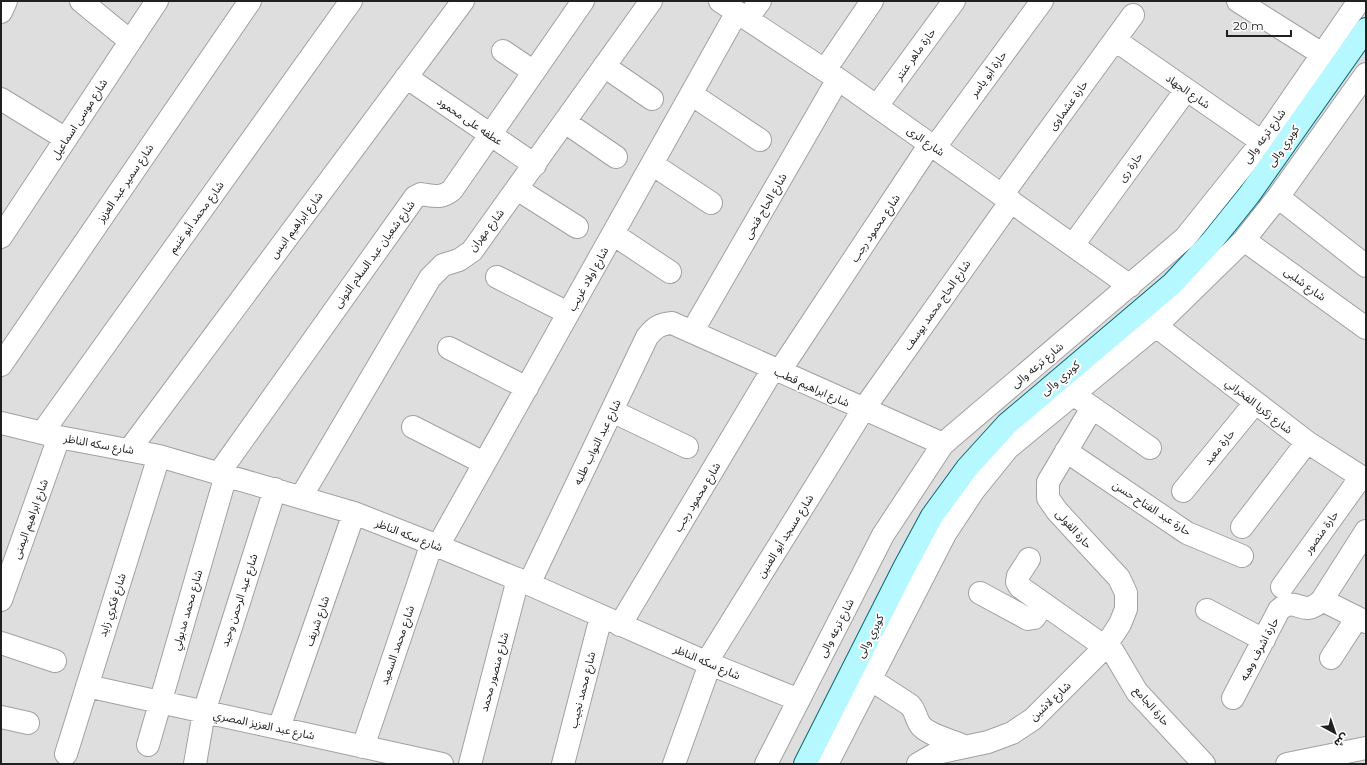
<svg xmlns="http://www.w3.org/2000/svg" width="1367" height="765" viewBox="0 0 1367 765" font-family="Montserrat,'Noto Sans Arabic',sans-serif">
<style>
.residential{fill:#dddedd}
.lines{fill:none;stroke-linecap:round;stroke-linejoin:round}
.street-casing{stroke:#a1a1a1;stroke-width:24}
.secondary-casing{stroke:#006a7e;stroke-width:24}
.street{stroke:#fff;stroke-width:22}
.secondary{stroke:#b6f8ff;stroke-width:22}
.labels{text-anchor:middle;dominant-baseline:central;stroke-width:4;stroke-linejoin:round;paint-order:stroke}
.street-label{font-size:11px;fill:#202020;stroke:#fff}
</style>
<rect width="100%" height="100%" fill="#e5f1ee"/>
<path class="residential" d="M 1,1 L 1366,1 L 1366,764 L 1,764 Z"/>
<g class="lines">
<g class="street-casing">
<path id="street" d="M 81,1 L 130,41
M 720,1 L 838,79 L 1130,286
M 1238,1 L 1322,54
M 1,12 L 6,1
M 747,19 L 760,1
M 1115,40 L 1262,142
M 503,51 L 534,72
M 604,66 L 652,99
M 825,70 L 872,1
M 406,77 L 535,165
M 691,94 L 760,140
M 1,99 L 66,139
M 877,106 L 954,1
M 565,122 L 616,157
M 935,147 L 1042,1
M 652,164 L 711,203
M 517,189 L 577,227
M 1002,195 L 1133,15
M 1278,197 L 1366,266
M 613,234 L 670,272
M 1,237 L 157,1
M 1244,240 L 1366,328
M 1073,245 L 1186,90
M 497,277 L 568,313
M 1156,326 L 1307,442 L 1366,480
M 692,332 L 838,79
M 449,348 L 527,388
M 1,365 L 250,1
M 779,372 L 930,144
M 1080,399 L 1150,448
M 612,411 L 687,447
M 1,423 L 59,437 L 159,456 L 354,513 L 438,546 L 529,584 L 710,664 L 799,700
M 413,427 L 484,463
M 42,433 L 351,1
M 130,449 L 463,1
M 1066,451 L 1187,533 L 1242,556
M 219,473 L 415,197 L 421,194 C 434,196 441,199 452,190 L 583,1
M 1183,491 L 1255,403
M 301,497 L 430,278 L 443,265 L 459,260 L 472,251 L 651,1
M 1242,527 L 1307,442
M 438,546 L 737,12
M 1029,559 L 1018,576 L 1017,582 L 1020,587 L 1105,647
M 529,584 L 647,337 C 655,327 660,324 672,323 L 943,444
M 1282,587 L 1361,477
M 980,593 L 1028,619 L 1034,618 L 1044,604
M 1,600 L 59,437
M 1322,600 L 1366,622
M 1207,610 L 1264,640
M 620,625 L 773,369
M 1,643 L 55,661
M 1108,643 L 1137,692 L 1204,764
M 1331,658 L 1357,618
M 706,663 L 863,410 L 1011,201
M 870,679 L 910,705 C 916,711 916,720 921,726 C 929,735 953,741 964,746
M 87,686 L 442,764
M 1233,698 L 1279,610 C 1297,594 1302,620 1322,600 L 1366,531
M 1,717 L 28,723
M 279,728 L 354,513
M 148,745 L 226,475
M 363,747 L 432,543
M 66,754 L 159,456
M 195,764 L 204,712 L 275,489
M 470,764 L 518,579
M 563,764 L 601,617
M 674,764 L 710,664
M 766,764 L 883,535 L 943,444 L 1185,238 L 1262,142 L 1359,1
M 827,764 L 945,534 L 974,490 L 1008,448 L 1156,326 L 1244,240 L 1278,197 L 1366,74
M 918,764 L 937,753 L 988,742 L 1012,733 L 1033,719 L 1105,647 L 1120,624 L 1126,609 L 1126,593 L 1119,578 L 1057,511 L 1048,498 L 1048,482 L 1092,408
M 1287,764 L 1366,748"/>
</g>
<g class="secondary-casing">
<path id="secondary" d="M 805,764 L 904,568 L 932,516 L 967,468 L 1007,424 L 1172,284 L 1212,241 L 1249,195 L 1366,29"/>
</g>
<use href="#street" class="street"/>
<use href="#secondary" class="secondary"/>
</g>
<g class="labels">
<g class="street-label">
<text transform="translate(915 54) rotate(-54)">حارة ماهر عنتر</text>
<text transform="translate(988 74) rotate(-54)">حارة أبو ياسر</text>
<text transform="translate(1188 91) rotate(35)">شارع الجهاد</text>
<text transform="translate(1068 105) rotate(-54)">حارة عشماوى</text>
<text transform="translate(79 119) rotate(-57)">شارع موسى اسماعيل</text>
<text transform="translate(470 121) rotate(34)">عطفه على محمود</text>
<text transform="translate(1264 136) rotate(-54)">شارع ترعه والى</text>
<text transform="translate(926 141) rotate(35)">شارع الرى</text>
<text transform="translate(1283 146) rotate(-55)">كوبري والى</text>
<text transform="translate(1130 167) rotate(-54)">حارة رى</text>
<text transform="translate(125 183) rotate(-56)">شارع سمير عبد العزيز</text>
<text transform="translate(765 206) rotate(-60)">شارع الحاج فتحى</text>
<text transform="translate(196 217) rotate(-54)">شارع محمد أبو غنيم</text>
<text transform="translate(296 225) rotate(-53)">شارع ابراهيم انيس</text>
<text transform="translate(875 228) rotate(-56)">شارع محمود رجب</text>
<text transform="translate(486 230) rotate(-52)">شارع مهران</text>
<text transform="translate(374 254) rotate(-54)">شارع شعبان عبد السلام التونى</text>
<text transform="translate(588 279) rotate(-61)">شارع اولاد غريب</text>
<text transform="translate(1305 284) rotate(36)">شارع شلبى</text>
<text transform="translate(937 305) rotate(-55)">شارع الحاج محمد يوسف</text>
<text transform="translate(1037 365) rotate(-40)">شارع ترعه والى</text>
<text transform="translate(1060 378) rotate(-40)">كوبري والى</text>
<text transform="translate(812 387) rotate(24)">شارع ابراهيم قطب</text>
<text transform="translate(1259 406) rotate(38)">شارع زكريا الفخراني</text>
<text transform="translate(597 442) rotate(-64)">شارع عبد التواب طلبه</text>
<text transform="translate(99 444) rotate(10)">شارع سكه الناظر</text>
<text transform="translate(1219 447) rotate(-51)">حارة معبد</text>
<text transform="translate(697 497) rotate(-59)">شارع محمود رجب</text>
<text transform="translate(1152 508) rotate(33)">حارة عبد الفتاح حسن</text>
<text transform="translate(30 519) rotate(-70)">شارع ابراهيم اليمنى</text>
<text transform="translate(1074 529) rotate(48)">حارة الفولى</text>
<text transform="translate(1321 532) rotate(-54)">حارة منصور</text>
<text transform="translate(409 535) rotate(21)">شارع سكه الناظر</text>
<text transform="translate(785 536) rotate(-58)">شارع مسجد أبو العنين</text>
<text transform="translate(239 600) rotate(-72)">شارع عبد الرحمن وحيد</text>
<text transform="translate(112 605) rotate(-72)">شارع فكري زايد</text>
<text transform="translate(187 610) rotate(-74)">شارع محمد مدبولي</text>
<text transform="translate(317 621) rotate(-71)">شارع شريف</text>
<text transform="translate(836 628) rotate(-63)">شارع ترعه والى</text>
<text transform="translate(870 636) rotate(-63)">كوبري والى</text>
<text transform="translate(397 645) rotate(-71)">شارع محمد السعيد</text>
<text transform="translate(1259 649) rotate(-62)">حارة اشرف وهبه</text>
<text transform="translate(707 662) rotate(23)">شارع سكه الناظر</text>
<text transform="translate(494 672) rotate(-75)">شارع منصور محمد</text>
<text transform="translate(582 690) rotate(-76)">شارع محمد نجيب</text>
<text transform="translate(1050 701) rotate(-43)">شارع لاشين</text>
<text transform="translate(1152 706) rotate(49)">حارة الجامع</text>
<text transform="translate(264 725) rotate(12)">شارع عبد العزيز المصري</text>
</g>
</g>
<rect width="1367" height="765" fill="none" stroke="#202020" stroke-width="4"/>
<g transform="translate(1335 733) rotate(140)" stroke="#ffffff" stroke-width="3" paint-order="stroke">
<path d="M0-3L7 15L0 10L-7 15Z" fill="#202020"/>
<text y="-6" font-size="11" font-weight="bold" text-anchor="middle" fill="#202020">ش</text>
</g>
<path d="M1227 30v6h64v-6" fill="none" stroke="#202020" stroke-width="2"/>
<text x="1233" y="30" font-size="12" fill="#202020" stroke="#ffffff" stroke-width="3" paint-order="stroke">20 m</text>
</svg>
